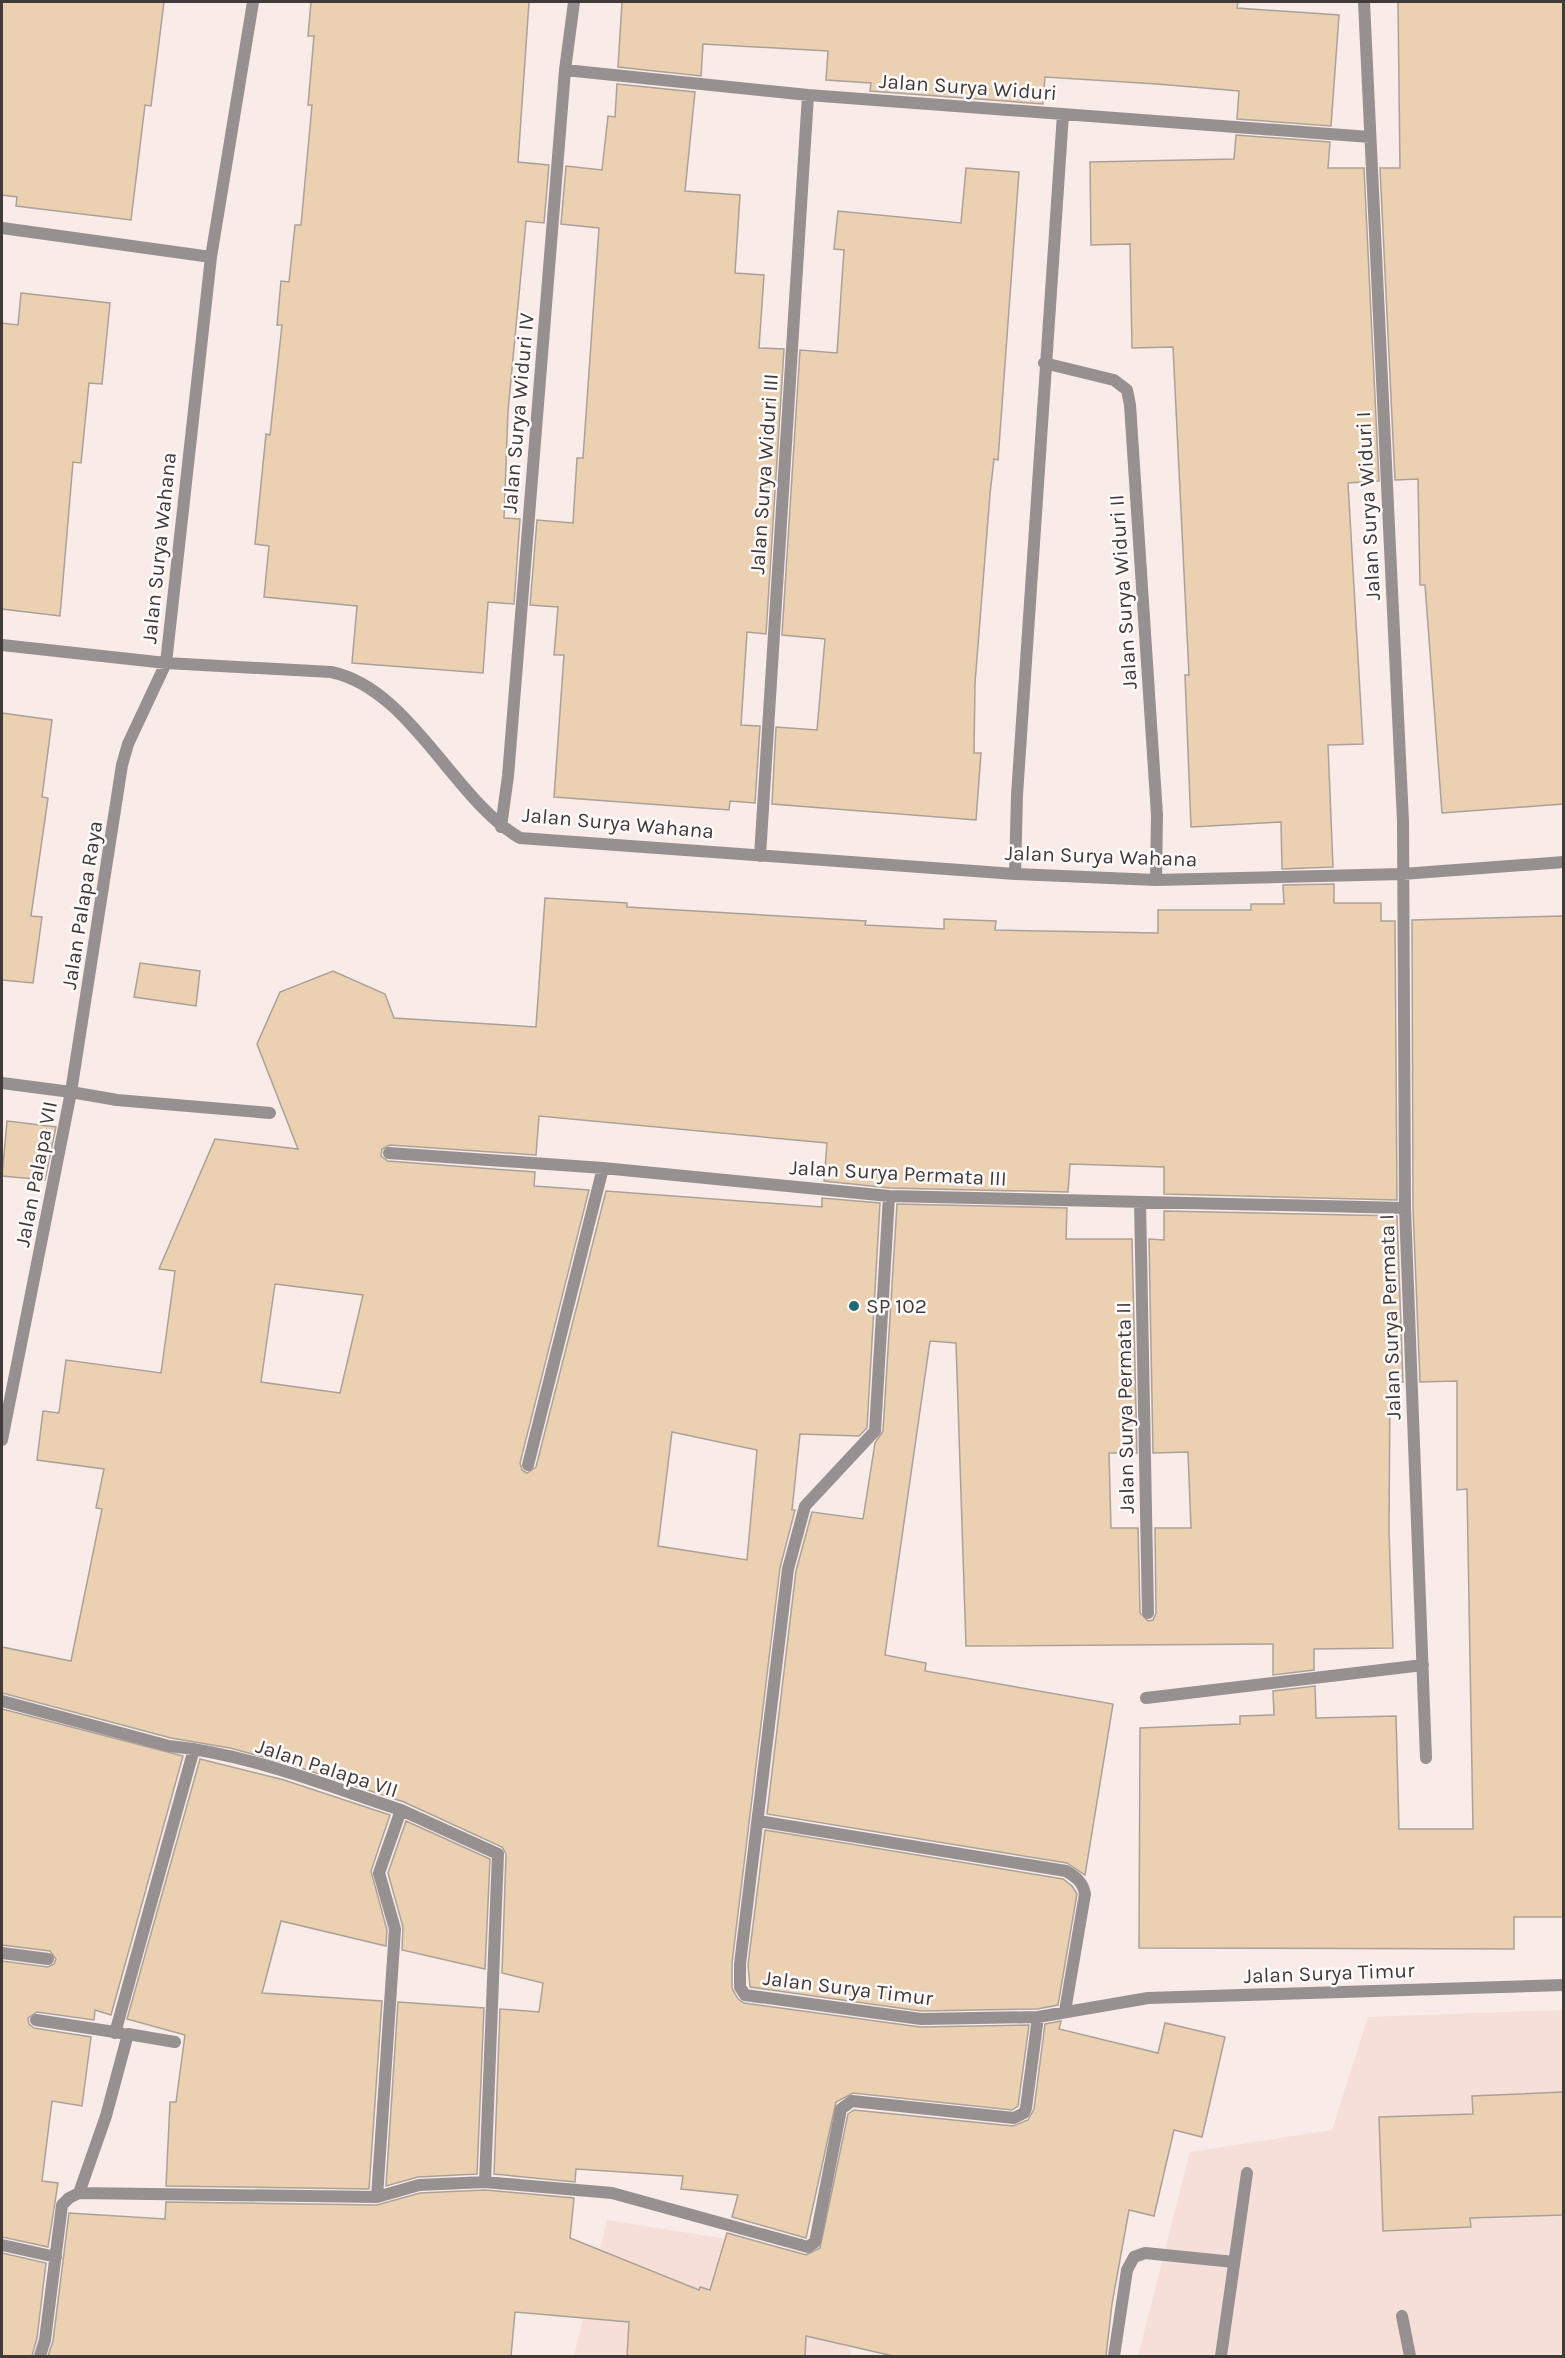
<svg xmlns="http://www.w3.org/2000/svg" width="1565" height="2358" viewBox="0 0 1565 2358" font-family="Karla,sans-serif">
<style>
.built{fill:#f5dfd8}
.building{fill:#ebd0b1;stroke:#aaa299;stroke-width:1.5;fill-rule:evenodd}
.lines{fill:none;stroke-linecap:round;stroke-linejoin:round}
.lane{stroke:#969091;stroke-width:12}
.street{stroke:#969091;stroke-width:12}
.poi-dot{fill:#1f6a73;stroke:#fefbfa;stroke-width:2}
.labels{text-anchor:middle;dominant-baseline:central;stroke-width:5;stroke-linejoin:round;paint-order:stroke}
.street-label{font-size:21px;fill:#403a39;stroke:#fefbfa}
.poi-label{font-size:21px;fill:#403a39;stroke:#fefbfa;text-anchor:start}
</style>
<rect width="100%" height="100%" fill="#f9ebe7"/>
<path class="built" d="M 1563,2010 L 1563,2356 L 1138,2356 L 1190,2152 L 1332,2130 L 1368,2017 Z
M 607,2220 L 839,2257 L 851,2356 L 574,2356 Z"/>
<path class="building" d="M 2,2 L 164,2 L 151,106 L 145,105 L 131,220 L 16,206 L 17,197 L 2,195 Z
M 311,2 L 529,2 L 518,162 L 549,165 L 544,223 L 526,221 L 508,411 L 504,518 L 520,519 L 514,604 L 488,602 L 483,673 L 352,663 L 357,606 L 264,597 L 269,546 L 255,544 L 266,434 L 270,435 L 282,325 L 277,325 L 281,281 L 289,282 L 295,225 L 301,225 L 312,105 L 308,105 L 314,36 L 308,36 Z
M 622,2 L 1238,2 L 1237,8 L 1339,15 L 1331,126 L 1237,119 L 1239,91 L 1157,84 L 1045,77 L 1043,104 L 870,91 L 871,83 L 826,80 L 828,51 L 703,44 L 701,76 L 618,67 Z
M 1398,2 L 1563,2 L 1563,804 L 1442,813 L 1425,585 L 1420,585 L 1418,479 L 1395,480 L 1380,168 L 1400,168 Z
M 617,84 L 695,92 L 685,191 L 740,195 L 735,273 L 764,275 L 759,348 L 784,349 L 766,634 L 747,632 L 741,725 L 760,726 L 755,803 L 730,801 L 729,810 L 554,797 L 564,655 L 554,655 L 558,607 L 530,605 L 537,520 L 573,523 L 577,458 L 583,458 L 599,228 L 561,224 L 566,166 L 602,170 L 608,116 L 615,117 Z
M 1236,135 L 1330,142 L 1328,168 L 1364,168 L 1379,481 L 1348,483 L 1363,744 L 1328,745 L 1333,867 L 1282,869 L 1281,822 L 1191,827 L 1185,675 L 1189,675 L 1173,347 L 1132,348 L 1130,244 L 1091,245 L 1090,162 L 1234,159 Z
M 966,168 L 1019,172 L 998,460 L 994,459 L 990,494 L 975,683 L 974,753 L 981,753 L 976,820 L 772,804 L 776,727 L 817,730 L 825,639 L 782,635 L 800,350 L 837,353 L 844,250 L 834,249 L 838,211 L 961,223 Z
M 21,293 L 110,303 L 102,384 L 89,383 L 81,463 L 73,462 L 60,616 L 2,609 L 2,323 L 18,325 Z
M 2,713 L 52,720 L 42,797 L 48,798 L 31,916 L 42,917 L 33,983 L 2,980 Z
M 1334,884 L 1334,903 L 1381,903 L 1381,921 L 1395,921 L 1397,1200 L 1164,1194 L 1164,1167 L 1070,1164 L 1068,1192 L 890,1188 L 824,1181 L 827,1143 L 539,1116 L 536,1155 L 390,1145 L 382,1149 L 381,1156 L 388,1161 L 535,1172 L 534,1186 L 589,1190 L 520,1463 L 522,1470 L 527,1473 L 536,1467 L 606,1191 L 822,1207 L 822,1198 L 880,1203 L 867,1428 L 859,1436 L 800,1434 L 792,1510 L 795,1510 L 780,1568 L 732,1963 L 732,1988 L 738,1999 L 744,2003 L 920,2027 L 1029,2025 L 1018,2106 L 1012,2110 L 853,2093 L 836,2102 L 806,2238 L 732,2217 L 738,2195 L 681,2189 L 683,2176 L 576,2169 L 575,2182 L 494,2174 L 500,2009 L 539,2012 L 543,1983 L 502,1973 L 506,1854 L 502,1847 L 404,1802 L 289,1764 L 230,1748 L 171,1738 L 2,1693 L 2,1647 L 71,1661 L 102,1509 L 96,1508 L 104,1469 L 37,1460 L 43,1411 L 59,1413 L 66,1360 L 161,1373 L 175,1271 L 159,1269 L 215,1139 L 298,1149 L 257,1044 L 280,992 L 333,971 L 385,994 L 394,1018 L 536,1027 L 545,898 L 627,903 L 627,907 L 866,921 L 865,925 L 944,929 L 944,919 L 996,921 L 995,930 L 1158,933 L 1158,910 L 1251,910 L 1251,904 L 1284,904 L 1283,885 ZM 275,1284 L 363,1295 L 340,1393 L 261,1382 ZM 672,1432 L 757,1450 L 747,1560 L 658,1546 Z
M 1563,916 L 1563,1917 L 1514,1917 L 1514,1949 L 1139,1948 L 1140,1728 L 1240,1724 L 1240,1716 L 1274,1715 L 1273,1691 L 1315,1686 L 1316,1718 L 1396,1716 L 1399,1829 L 1473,1829 L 1467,1489 L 1457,1490 L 1457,1381 L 1420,1382 L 1413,1208 L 1412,920 Z
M 140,963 L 200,971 L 196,1006 L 134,997 Z
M 7,1121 L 56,1127 L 45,1180 L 2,1176 Z
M 897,1204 L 1067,1208 L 1066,1239 L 1132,1239 L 1137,1453 L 1109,1453 L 1111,1528 L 1138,1528 L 1140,1613 L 1148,1621 L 1153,1620 L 1156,1613 L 1155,1528 L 1191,1528 L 1188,1452 L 1153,1453 L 1149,1239 L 1164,1240 L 1164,1211 L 1397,1216 L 1403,1382 L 1390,1382 L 1389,1531 L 1393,1648 L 1314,1649 L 1314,1670 L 1273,1675 L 1273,1644 L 966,1646 L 956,1343 L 930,1341 L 885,1655 L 926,1663 L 925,1671 L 1113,1704 L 1085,1875 L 1067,1863 L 767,1814 L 796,1571 L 812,1512 L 863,1519 L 875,1443 L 883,1431 Z
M 2,1709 L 183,1756 L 111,2015 L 95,2010 L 94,2020 L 37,2012 L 28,2018 L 29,2024 L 34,2028 L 91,2037 L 82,2106 L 52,2101 L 42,2181 L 58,2183 L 48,2247 L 2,2237 L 2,1961 L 48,1967 L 54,1964 L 56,1959 L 50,1951 L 2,1945 Z
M 200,1759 L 284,1780 L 390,1815 L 371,1871 L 387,1930 L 386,1946 L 281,1921 L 262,1993 L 382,2001 L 369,2189 L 166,2186 L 170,2102 L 176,2102 L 185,2035 L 127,2019 Z
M 406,1821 L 490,1859 L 485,1969 L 402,1950 L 403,1927 L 388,1873 Z
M 765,1830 L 1063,1879 L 1072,1886 L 1077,1894 L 1058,2005 L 1037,2009 L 921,2011 L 750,1987 L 748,1965 Z
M 398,2002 L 484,2008 L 477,2174 L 418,2177 L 386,2186 Z
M 1061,2021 L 1059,2029 L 1158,2053 L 1165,2023 L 1225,2037 L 1202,2137 L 1174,2130 L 1154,2216 L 1129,2210 L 1112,2304 L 1106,2356 L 893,2356 L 806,2336 L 805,2356 L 627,2356 L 629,2322 L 515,2312 L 511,2356 L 48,2356 L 53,2341 L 69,2213 L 165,2219 L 166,2202 L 377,2205 L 420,2193 L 485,2190 L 574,2198 L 570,2238 L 699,2290 L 700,2287 L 710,2290 L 727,2233 L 806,2255 L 820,2248 L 848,2114 L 854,2110 L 1013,2126 L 1028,2120 L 1034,2109 L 1045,2024 Z
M 1563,2092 L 1563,2215 L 1470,2218 L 1471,2227 L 1383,2231 L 1379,2117 L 1473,2114 L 1472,2096 Z
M 2,2253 L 46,2263 L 37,2338 L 32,2356 L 2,2356 Z"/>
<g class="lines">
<path class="lane" d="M 71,1092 L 117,1100 L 270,1113
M 1402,2316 L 1410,2356
M 1114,2356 L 1127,2270 L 1134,2257 L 1145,2253 L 1234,2262
M 1221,2356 L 1247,2173"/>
<path class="street" d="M 1364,2 L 1403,821 L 1405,1208 L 1426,1758
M 565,70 L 808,95 L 1370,137
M 2,228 L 211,257
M 1044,363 L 1114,380 L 1127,390 L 1130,405 L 1157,815 L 1156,880
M 2,645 L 166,663 L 331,672 C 410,688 454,800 520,838 L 1015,874 L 1156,880 L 1402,874 L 1564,862
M 501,827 L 508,776 L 565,70 L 574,2
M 760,856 L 808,95
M 1015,874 L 1017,795 L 1063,114
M 2,1083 L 71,1092 L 122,765 L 128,744 L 166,663 L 211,257 L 253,2
M 389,1153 L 603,1168 L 889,1196 L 1405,1208
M 889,1196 L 875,1431 L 805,1506 L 788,1569 L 740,1964 L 740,1987 L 745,1995 L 921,2019 L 1038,2017 L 1148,1998 L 1564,1985
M 1140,1202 L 1148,1613
M 2,1440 L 71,1092
M 528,1465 L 603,1168
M 1146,1698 L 1423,1665
M 2,1701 L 169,1746 C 249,1754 325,1785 401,1810 L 379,1873 L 395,1929 L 377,2197
M 401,1810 L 498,1854 L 485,2182
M 758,1821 L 1066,1871 C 1076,1877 1083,1882 1085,1894 L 1065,2011
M 2,1953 L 48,1959
M 36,2020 L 121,2033
M 115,2033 L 194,1749
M 79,2193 L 106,2116 L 128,2034 L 175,2042
M 2,2245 L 56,2257
M 40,2356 L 45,2340 L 62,2205 L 69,2198 L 79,2193 L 377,2197 L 419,2185 L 485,2182 L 612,2193 L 808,2247 L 815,2242 L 841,2109 L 852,2101 L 1014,2118 L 1024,2113 L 1026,2108 L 1038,2017"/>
</g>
<circle class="poi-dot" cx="854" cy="1306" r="6"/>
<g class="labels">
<g class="street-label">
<text transform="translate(968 87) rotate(4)">Jalan Surya Widuri</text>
<text transform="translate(518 413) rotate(-85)">Jalan Surya Widuri IV</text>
<text transform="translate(764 474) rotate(-86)">Jalan Surya Widuri III</text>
<text transform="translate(1368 506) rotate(-93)">Jalan Surya Widuri I</text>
<text transform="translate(159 548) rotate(-84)">Jalan Surya Wahana</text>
<text transform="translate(1123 592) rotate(-94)">Jalan Surya Widuri II</text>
<text transform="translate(618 823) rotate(5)">Jalan Surya Wahana</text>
<text transform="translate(1101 856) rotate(2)">Jalan Surya Wahana</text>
<text transform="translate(82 905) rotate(-81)">Jalan Palapa Raya</text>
<text transform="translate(898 1173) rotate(3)">Jalan Surya Permata III</text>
<text transform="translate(36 1174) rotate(-79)">Jalan Palapa VII</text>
<text transform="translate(1390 1317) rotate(-92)">Jalan Surya Permata I</text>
<text transform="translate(1125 1408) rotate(-91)">Jalan Surya Permata II</text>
<text transform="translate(327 1768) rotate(18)">Jalan Palapa VII</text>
<text transform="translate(1329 1973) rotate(-2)">Jalan Surya Timur</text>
<text transform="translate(848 1988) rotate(7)">Jalan Surya Timur</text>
</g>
<g class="poi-label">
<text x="866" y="1306">SP 102</text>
</g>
</g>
<rect width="1565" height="2358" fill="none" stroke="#403a39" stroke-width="6"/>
</svg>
